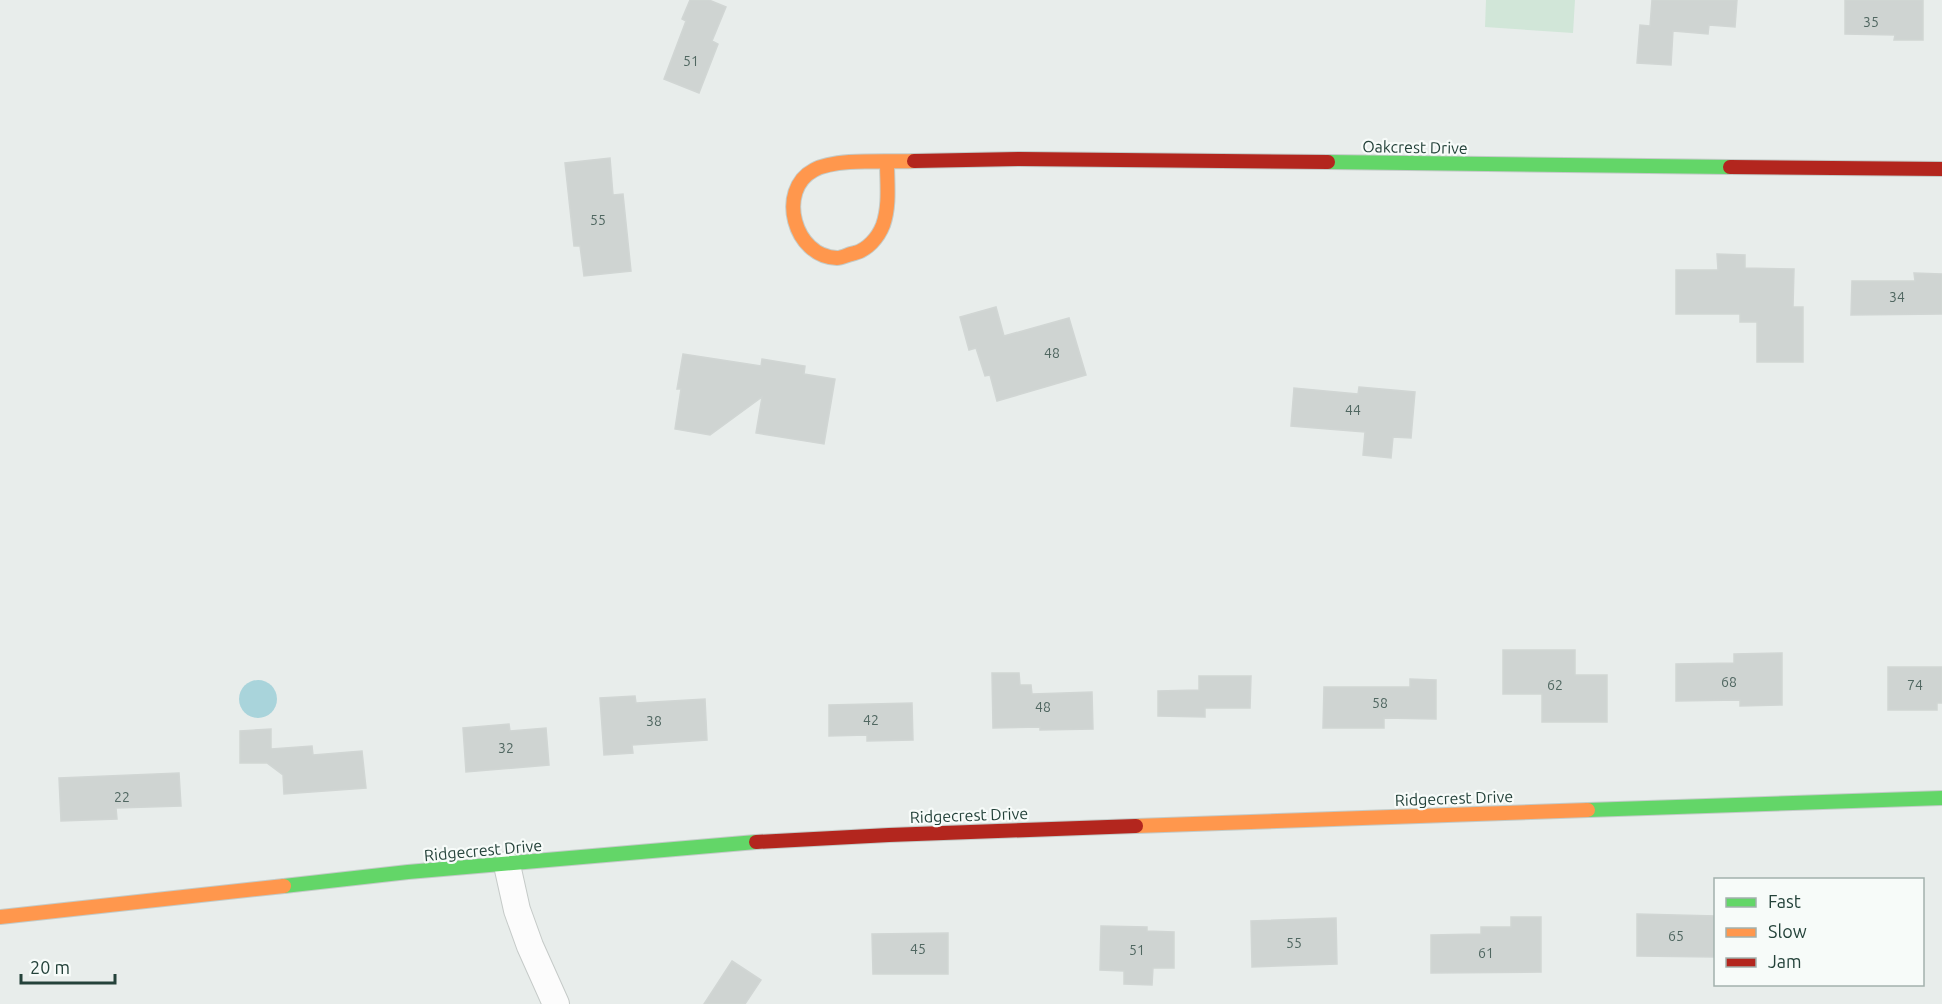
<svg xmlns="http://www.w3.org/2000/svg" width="1942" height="1004" viewBox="0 0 1942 1004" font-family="Ubuntu,sans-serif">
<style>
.green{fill:#d1e6d8}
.water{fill:#a9d4db}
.building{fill:#cfd4d2;stroke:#d1d6d4;stroke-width:1.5}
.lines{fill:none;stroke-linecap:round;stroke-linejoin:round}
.street-casing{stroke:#c5cac8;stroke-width:28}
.fast-casing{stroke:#c3cbc8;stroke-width:16}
.slow-casing{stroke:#c3cbc8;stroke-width:16}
.jam-casing{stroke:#c3cbc8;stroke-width:16}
.street{stroke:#fcfcfc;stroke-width:26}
.fast{stroke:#63d668;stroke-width:14}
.slow{stroke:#ff974d;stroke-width:14}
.jam{stroke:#b3261e;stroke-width:14}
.labels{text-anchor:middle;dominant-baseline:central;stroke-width:4.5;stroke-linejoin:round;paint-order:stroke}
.number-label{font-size:14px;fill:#506761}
.street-label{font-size:16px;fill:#24423a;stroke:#f7fbf9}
</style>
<rect width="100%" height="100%" fill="#e8edeb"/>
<path class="green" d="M 1486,0 L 1575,0 L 1573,33 L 1485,27 Z"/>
<path class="water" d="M239 699a19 19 0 1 1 38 0a19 19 0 1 1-38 0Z"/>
<path class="building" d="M 690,0 L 709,0 L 726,7 L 712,41 L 718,44 L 699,93 L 664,79 L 686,21 L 682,19 Z
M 1652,0 L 1737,0 L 1735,27 L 1709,25 L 1708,34 L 1673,31 L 1671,65 L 1637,63 L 1640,25 L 1650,26 Z
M 1845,0 L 1923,0 L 1923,40 L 1894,40 L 1895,35 L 1845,34 Z
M 610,158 L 613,195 L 623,194 L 631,271 L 584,276 L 580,246 L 574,246 L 565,163 Z
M 1717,254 L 1745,255 L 1745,268 L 1794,269 L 1793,307 L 1803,307 L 1803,362 L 1757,362 L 1757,322 L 1740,322 L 1740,314 L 1676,314 L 1676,270 L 1718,270 Z
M 1914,273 L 1942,274 L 1942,314 L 1851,315 L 1852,281 L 1915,281 Z
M 996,307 L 1004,336 L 1069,318 L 1086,375 L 997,401 L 990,375 L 985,376 L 976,348 L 969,350 L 960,317 Z
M 683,354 L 761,366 L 762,359 L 805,366 L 804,374 L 835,379 L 824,444 L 756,433 L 762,397 L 710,435 L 675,429 L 681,389 L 677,389 Z
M 1359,387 L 1415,392 L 1411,438 L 1393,437 L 1391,458 L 1363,455 L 1365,432 L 1291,426 L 1294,388 L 1358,394 Z
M 1503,650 L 1575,650 L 1575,675 L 1607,675 L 1607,722 L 1542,722 L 1542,694 L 1503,694 Z
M 1782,653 L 1782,705 L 1740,706 L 1740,700 L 1676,701 L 1676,664 L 1734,663 L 1734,654 Z
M 1888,667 L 1942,667 L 1942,703 L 1937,703 L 1937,710 L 1888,710 Z
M 992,673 L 1019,673 L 1020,685 L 1031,685 L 1032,694 L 1092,692 L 1093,729 L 1040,730 L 1040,727 L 993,728 Z
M 1199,676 L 1251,676 L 1250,708 L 1205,708 L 1205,717 L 1158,716 L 1158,691 L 1199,690 Z
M 1410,679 L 1436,680 L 1436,719 L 1384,718 L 1384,728 L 1323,728 L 1324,687 L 1410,687 Z
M 635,696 L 636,703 L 705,699 L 707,740 L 632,745 L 633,753 L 604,755 L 600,698 Z
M 912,703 L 913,740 L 867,741 L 867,735 L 829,736 L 829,705 Z
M 509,724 L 510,731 L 546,728 L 549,765 L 466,772 L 463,728 Z
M 271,729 L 271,749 L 312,746 L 313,755 L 362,751 L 366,788 L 284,794 L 283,775 L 267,763 L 240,763 L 240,731 Z
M 179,773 L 181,806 L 116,808 L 117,819 L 61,821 L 59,778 Z
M 1637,914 L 1716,916 L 1716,957 L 1637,956 Z
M 1511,917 L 1541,917 L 1541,972 L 1431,973 L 1431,935 L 1481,934 L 1481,927 L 1511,927 Z
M 1336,918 L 1337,964 L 1252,967 L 1251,921 Z
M 1101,926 L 1147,927 L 1147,931 L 1174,932 L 1174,968 L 1153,968 L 1152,985 L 1124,984 L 1124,971 L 1100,970 Z
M 948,933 L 948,974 L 873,974 L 872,934 Z
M 732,961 L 761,980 L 745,1004 L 704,1004 Z"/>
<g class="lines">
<g class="street-casing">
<path id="street" d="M 507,865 L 517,910 L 530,946 L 556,1004"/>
</g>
<g class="fast-casing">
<path id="fast" d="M 1328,162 L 1730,167
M 1588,810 L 1942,798
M 284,886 L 408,872 L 756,842"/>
</g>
<g class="slow-casing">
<path id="slow" d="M 887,162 C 887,183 890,205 883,225 C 878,238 867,250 855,253 C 849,254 842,258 837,258 C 794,257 776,190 814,170 C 836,158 888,162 914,161
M 1136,826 L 1588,810
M 0,917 L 284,886"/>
</g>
<g class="jam-casing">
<path id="jam" d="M 914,161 L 1020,159 L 1328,162
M 1730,167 L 1942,169
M 756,842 L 889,835 L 1136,826"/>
</g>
<use href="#street" class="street"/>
<use href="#fast" class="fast"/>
<use href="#slow" class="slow"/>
<use href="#jam" class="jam"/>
</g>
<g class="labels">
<g class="number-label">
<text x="1871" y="22">35</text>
<text x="691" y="61">51</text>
<text x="598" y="220">55</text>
<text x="1897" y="297">34</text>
<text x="1052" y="353">48</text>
<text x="1353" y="410">44</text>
<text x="1729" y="682">68</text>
<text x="1555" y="685">62</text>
<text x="1915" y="685">74</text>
<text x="1380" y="703">58</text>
<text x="1043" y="707">48</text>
<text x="871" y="720">42</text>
<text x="654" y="721">38</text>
<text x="506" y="748">32</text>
<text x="122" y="797">22</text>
<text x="1676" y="936">65</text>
<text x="1294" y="943">55</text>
<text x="918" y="949">45</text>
<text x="1137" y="950">51</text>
<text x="1486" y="953">61</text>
</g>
<g class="street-label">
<text transform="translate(1415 147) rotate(1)">Oakcrest Drive</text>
<text transform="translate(1454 798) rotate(-2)">Ridgecrest Drive</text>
<text transform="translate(969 815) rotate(-2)">Ridgecrest Drive</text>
<text transform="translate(483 850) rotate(-5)">Ridgecrest Drive</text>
</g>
</g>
<rect x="1714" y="878" width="210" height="108" fill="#f7fbf9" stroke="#a3b1ad" stroke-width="1.5"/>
<rect x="1726" y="898" width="30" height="9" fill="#63d668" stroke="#a3b1ad" stroke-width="1.5"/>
<text x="1768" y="908" font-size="18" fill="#24423a">Fast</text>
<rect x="1726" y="928" width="30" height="9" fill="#ff974d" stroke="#a3b1ad" stroke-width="1.5"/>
<text x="1768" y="938" font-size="18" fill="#24423a">Slow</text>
<rect x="1726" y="958" width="30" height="9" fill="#b3261e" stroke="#a3b1ad" stroke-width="1.5"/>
<text x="1768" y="968" font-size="18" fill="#24423a">Jam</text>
<path d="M21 974v9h94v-9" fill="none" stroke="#24423a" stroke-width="3"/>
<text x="30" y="974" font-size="18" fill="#24423a" stroke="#f7fbf9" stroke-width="4.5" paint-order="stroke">20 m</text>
</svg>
